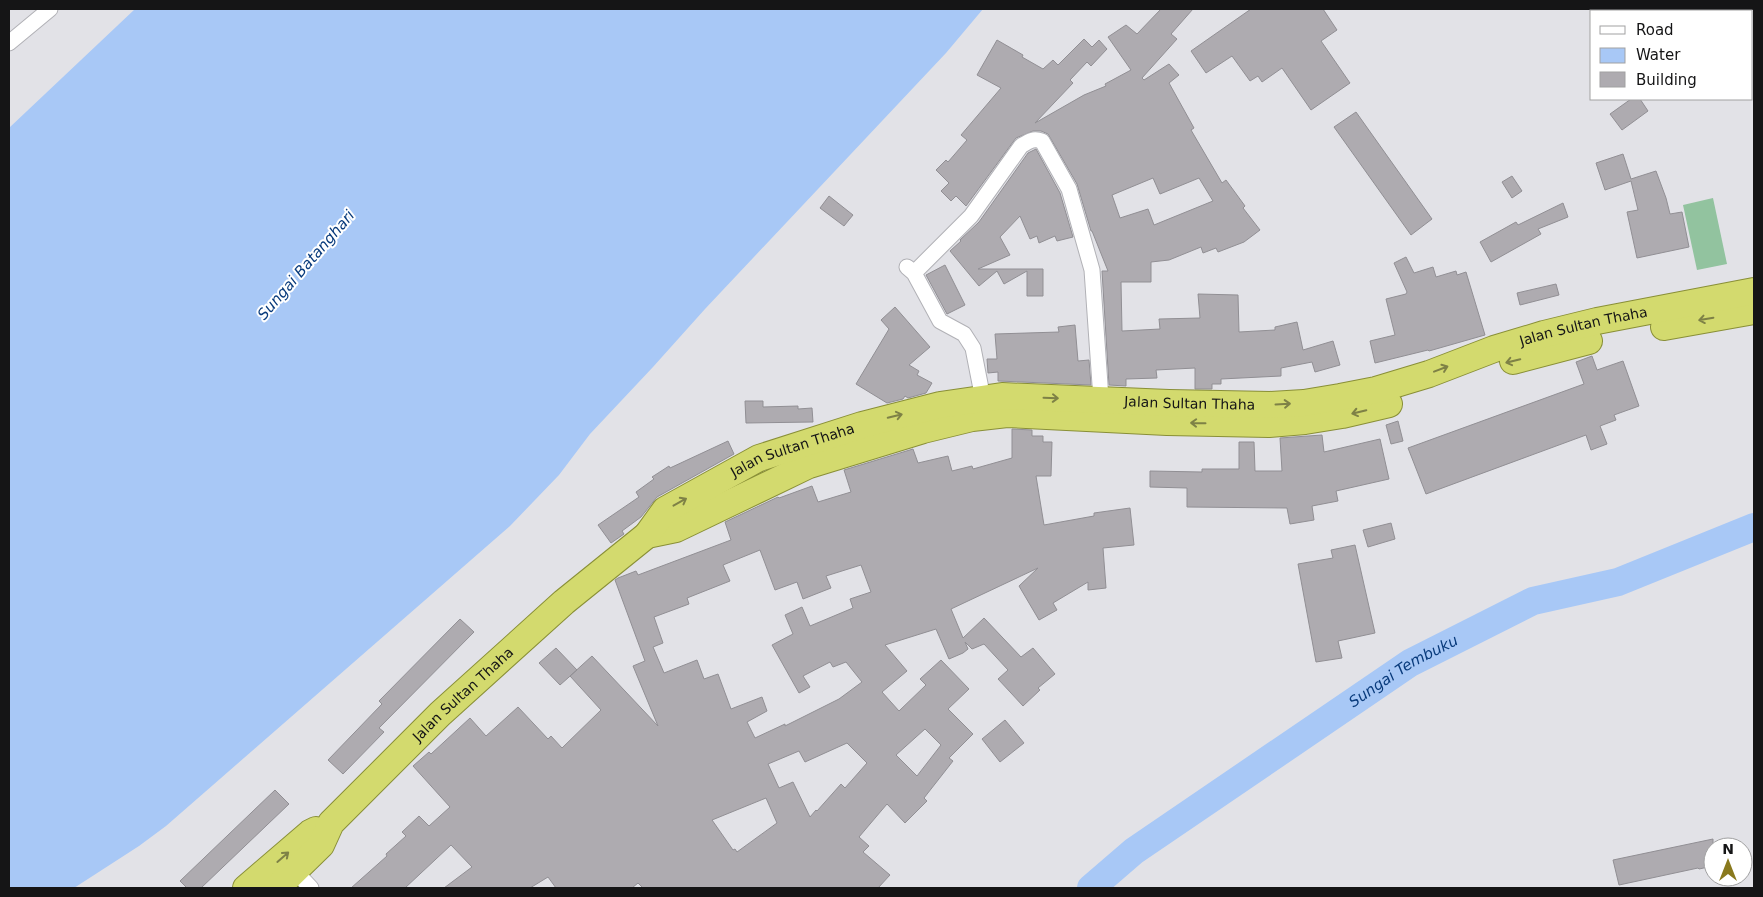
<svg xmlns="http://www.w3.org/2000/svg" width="1763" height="897" viewBox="0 0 1763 897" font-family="'DejaVu Sans',sans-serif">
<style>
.green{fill:#92c39f}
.water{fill:#a8c8f6}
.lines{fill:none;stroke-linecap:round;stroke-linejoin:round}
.river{stroke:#a8c8f6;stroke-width:28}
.building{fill:#aeabb0;stroke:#918f94;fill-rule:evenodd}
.minor-casing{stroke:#b1b1b6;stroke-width:17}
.trunk-casing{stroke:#898f37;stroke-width:28}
.minor{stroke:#fff;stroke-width:15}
.trunk{stroke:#d3da6e;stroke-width:26}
.oneway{stroke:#7e8146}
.labels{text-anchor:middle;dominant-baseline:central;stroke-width:4;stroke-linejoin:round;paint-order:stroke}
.street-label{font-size:14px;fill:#151516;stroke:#fff}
.water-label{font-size:15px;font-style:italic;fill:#093b7c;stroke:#fff}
</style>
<rect width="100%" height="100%" fill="#e2e2e7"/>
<path class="green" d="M 1713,198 L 1727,264 L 1697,270 L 1683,205 Z"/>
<path class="water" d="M 135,9 L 983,9 L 946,53 L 705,309 L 653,367 L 590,434 L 559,475 L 510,526 L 166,826 L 139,846 L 74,888 L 9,888 L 9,128 Z"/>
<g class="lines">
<path class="river" id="s1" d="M 1091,888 L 1134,851 L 1410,663 L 1533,601 L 1618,582 L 1754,527"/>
</g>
<path class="building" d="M 1161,9 L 1193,9 L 1171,34 L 1177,39 L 1142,78 L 1144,80 L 1169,64 L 1179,75 L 1169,83 L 1194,128 L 1191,130 L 1222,183 L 1226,180 L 1245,206 L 1243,208 L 1260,230 L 1244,242 L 1218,252 L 1216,248 L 1203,253 L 1201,247 L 1169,260 L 1151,262 L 1151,282 L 1121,282 L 1122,331 L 1160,329 L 1159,319 L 1200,318 L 1198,294 L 1238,295 L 1239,332 L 1275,330 L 1275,327 L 1297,322 L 1303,350 L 1333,341 L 1340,365 L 1315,372 L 1312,362 L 1281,368 L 1281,376 L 1221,379 L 1221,384 L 1212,384 L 1212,389 L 1195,389 L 1195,368 L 1156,370 L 1157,378 L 1126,379 L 1126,386 L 1109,385 L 1102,271 L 1108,271 L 1092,231 L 1091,231 L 1077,184 L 1048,134 L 1041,131 L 1033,131 L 1016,138 L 966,206 L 956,196 L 951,201 L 941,191 L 949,183 L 936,170 L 946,160 L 948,162 L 967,140 L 961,135 L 1001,88 L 977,75 L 997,40 L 1023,55 L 1022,57 L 1043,69 L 1053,60 L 1058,65 L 1084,39 L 1092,47 L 1099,40 L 1107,49 L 1091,66 L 1087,62 L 1070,80 L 1073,83 L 1035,123 L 1084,95 L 1106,86 L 1105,84 L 1131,70 L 1108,37 L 1126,25 L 1137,34 ZM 1153,178 L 1160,194 L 1199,178 L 1213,201 L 1154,225 L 1148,209 L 1120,218 L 1112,195 Z
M 1251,9 L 1323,9 L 1337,30 L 1321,41 L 1350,83 L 1311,110 L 1282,68 L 1262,82 L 1258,76 L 1250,81 L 1232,56 L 1206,73 L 1191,51 Z
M 1631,99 L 1640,99 L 1648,111 L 1622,130 L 1610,114 Z
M 1356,112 L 1432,219 L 1411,235 L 1334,127 Z
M 1036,149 L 1060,193 L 1073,237 L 1057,241 L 1055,236 L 1039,243 L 1037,236 L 1030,239 L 1020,216 L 1000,237 L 1010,255 L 978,269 L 1043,269 L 1043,296 L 1027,296 L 1027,271 L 1004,284 L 997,271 L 979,286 L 950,251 L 961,241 L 960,240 L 979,222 L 1028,153 Z
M 1623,154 L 1631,179 L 1656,171 L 1666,198 L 1670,214 L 1682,212 L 1689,247 L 1637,258 L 1627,212 L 1638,210 L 1631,181 L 1605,190 L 1596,163 Z
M 1512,176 L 1522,191 L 1512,198 L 1502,182 Z
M 829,196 L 853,215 L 844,226 L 820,208 Z
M 1563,203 L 1568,217 L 1538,229 L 1541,234 L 1491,262 L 1480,242 L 1516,222 L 1518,225 Z
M 1406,257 L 1414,273 L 1433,267 L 1436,277 L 1456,271 L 1457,275 L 1466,272 L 1485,335 L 1429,351 L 1428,350 L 1375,363 L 1370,341 L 1395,335 L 1386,299 L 1406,294 L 1407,292 L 1394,263 Z
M 945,265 L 965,305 L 947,314 L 926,275 Z
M 1556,284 L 1559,295 L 1520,305 L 1517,293 Z
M 895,307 L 930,347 L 909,365 L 919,371 L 917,375 L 932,383 L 926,393 L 908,398 L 905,396 L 903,399 L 887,403 L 856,384 L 889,329 L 881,320 Z
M 1075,325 L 1078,361 L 1089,360 L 1091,385 L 998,381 L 998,372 L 988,373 L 987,359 L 997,359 L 995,334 L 1059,332 L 1058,327 Z
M 1592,356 L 1597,370 L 1623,361 L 1639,406 L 1614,415 L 1616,420 L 1600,426 L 1607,444 L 1591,450 L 1586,435 L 1426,494 L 1408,448 L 1584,384 L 1576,362 Z
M 745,401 L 763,401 L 763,407 L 798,406 L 798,409 L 812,408 L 813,422 L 746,423 Z
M 1398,421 L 1403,441 L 1391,444 L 1386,425 Z
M 1012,429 L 1032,430 L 1032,436 L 1043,436 L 1043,442 L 1052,442 L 1051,476 L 1036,476 L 1044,525 L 1094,516 L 1094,513 L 1130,508 L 1134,545 L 1103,548 L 1106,588 L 1088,590 L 1088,582 L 1053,603 L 1057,610 L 1039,620 L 1019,586 L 1038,568 L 951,609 L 963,638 L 984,618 L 1021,657 L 1033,648 L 1055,674 L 1038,688 L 1040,690 L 1023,706 L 998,679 L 1008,670 L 984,644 L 972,649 L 965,642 L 968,649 L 963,653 L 949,659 L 936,629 L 885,645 L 907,671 L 882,692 L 899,711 L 926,685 L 920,679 L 941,660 L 969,689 L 948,709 L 973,734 L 949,758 L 953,761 L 924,798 L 927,801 L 905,823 L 887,804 L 859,837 L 869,846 L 863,852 L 890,875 L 878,888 L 643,888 L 638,883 L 632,888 L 556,888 L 548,877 L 530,888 L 444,888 L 472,867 L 451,845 L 405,888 L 351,888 L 387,856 L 386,854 L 406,836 L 402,832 L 419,816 L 429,826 L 450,807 L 413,766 L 429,752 L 431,754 L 470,718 L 486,736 L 518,707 L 548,739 L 551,736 L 562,748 L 601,710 L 570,676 L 592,656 L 658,726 L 633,666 L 645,661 L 615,580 L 618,578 L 636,571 L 638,575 L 731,540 L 725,522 L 778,497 L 779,498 L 812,486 L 818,502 L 851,492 L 844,470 L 913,449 L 918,463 L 948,456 L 952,471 L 972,466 L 973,469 L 1012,458 ZM 760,550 L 775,590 L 797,582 L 803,599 L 831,588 L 826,576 L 861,565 L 871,592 L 850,599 L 853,608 L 810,626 L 802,607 L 785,615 L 793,634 L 772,645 L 799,693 L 810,687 L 803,676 L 830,662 L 833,667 L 846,662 L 862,682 L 839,699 L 785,726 L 785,724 L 755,738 L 747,722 L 767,711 L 762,697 L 731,709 L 718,674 L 704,679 L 697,660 L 664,673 L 653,647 L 663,643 L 654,617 L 689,604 L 687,598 L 730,581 L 723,565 ZM 925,729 L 941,745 L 917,776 L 896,755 ZM 847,743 L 867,763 L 845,788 L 841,784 L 817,811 L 816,810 L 810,817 L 793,782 L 779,788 L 768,764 L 799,751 L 805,762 ZM 766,798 L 777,823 L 737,852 L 735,849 L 733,850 L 712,820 Z
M 1322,435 L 1324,452 L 1380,439 L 1389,479 L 1336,491 L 1338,501 L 1312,506 L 1314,520 L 1290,524 L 1287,508 L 1187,507 L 1187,488 L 1150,487 L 1150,471 L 1202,472 L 1202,469 L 1239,469 L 1239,442 L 1254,442 L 1255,471 L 1282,471 L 1280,438 Z
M 728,441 L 734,454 L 657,497 L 641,517 L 622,531 L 624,534 L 611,543 L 598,525 L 639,497 L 636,492 L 654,479 L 652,477 L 669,466 L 670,468 Z
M 1391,523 L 1395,539 L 1368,547 L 1363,530 Z
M 1355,545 L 1375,633 L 1338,641 L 1342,658 L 1316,662 L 1298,564 L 1333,558 L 1331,550 Z
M 460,619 L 474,632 L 379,728 L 384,732 L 343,774 L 328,760 L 382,704 L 379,701 Z
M 556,648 L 577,670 L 560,685 L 539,663 Z
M 1005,720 L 1024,743 L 1000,762 L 982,739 Z
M 275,790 L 289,804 L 201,888 L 187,888 L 180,881 Z
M 1713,839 L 1713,866 L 1699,869 L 1698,868 L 1619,885 L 1613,860 Z"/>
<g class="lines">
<g class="minor-casing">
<path id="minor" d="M 9,43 L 50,9
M 907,267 L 914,273 L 940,321 L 964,334 L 973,348 L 983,399
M 914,273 L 971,216 L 1021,146 C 1029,141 1033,138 1042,141 L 1069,189 L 1092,270 L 1101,399
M 295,871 L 311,888"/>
</g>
<g class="trunk-casing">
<g id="trunk">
<path d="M 1664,327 L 1754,311"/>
<path d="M 1513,361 L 1589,341"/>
<path d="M 647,535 L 676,529 L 809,465 L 923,430 L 972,418 L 1007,414 L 1167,422 L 1269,424 L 1305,421 L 1342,415 L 1389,404"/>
<path d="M 246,888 L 310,833 L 316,830"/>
<path id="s2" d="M 277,888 L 321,845 L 331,823 L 440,714 L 564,602 L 647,535 L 665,510 L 759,458 L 862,425 L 940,405 L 1002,396 L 1169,403 L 1270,405 L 1304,403 L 1340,397 L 1376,390 L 1429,374 L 1494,349 L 1544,334 L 1597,321 L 1754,291"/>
</g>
</g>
<use href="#minor" class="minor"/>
<use href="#trunk" class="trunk"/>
</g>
<defs><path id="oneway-shaft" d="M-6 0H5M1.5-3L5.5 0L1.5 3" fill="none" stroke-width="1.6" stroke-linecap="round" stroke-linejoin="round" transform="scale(1.25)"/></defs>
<g class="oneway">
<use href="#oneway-shaft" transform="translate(1706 319) rotate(170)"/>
<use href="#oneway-shaft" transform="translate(1513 361) rotate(166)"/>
<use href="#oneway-shaft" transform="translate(1441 369) rotate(-21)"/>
<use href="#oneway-shaft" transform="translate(1051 398) rotate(2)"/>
<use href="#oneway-shaft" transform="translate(1283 404) rotate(-3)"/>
<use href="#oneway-shaft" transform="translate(1359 412) rotate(167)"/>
<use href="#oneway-shaft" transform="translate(895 416) rotate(-14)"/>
<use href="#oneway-shaft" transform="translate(1198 423) rotate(-179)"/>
<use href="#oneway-shaft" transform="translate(680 502) rotate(-29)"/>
<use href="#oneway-shaft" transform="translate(283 857) rotate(-41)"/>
</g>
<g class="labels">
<g class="street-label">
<text stroke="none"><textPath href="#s2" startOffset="1496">Jalan Sultan Thaha</textPath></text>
<text stroke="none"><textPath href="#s2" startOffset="1091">Jalan Sultan Thaha</textPath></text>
<text stroke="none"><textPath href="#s2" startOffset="686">Jalan Sultan Thaha</textPath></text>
<text stroke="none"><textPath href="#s2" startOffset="270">Jalan Sultan Thaha</textPath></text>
</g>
<g class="water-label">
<text transform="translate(306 265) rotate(-49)">Sungai Batanghari</text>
<text stroke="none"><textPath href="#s1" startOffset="381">Sungai Tembuku</textPath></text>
</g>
</g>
<rect width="1763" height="897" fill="none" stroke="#151516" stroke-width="20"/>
<rect x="1590" y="10" width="162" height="90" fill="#ffffff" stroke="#a1a1a2"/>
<rect x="1600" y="26" width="25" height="8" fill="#ffffff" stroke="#a1a1a2"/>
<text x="1636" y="35" font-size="15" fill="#151516">Road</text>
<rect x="1600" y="48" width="25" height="15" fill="#a8c8f6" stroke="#a1a1a2"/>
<text x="1636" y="60" font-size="15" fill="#151516">Water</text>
<rect x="1600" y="72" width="25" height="15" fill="#aeabb0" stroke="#a1a1a2"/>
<text x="1636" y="85" font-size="15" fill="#151516">Building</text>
<g transform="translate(1728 862)"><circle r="24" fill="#ffffff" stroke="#a1a1a2"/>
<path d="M0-4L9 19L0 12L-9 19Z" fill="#89791d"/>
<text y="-8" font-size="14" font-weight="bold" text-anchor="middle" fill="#151516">N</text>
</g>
</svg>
